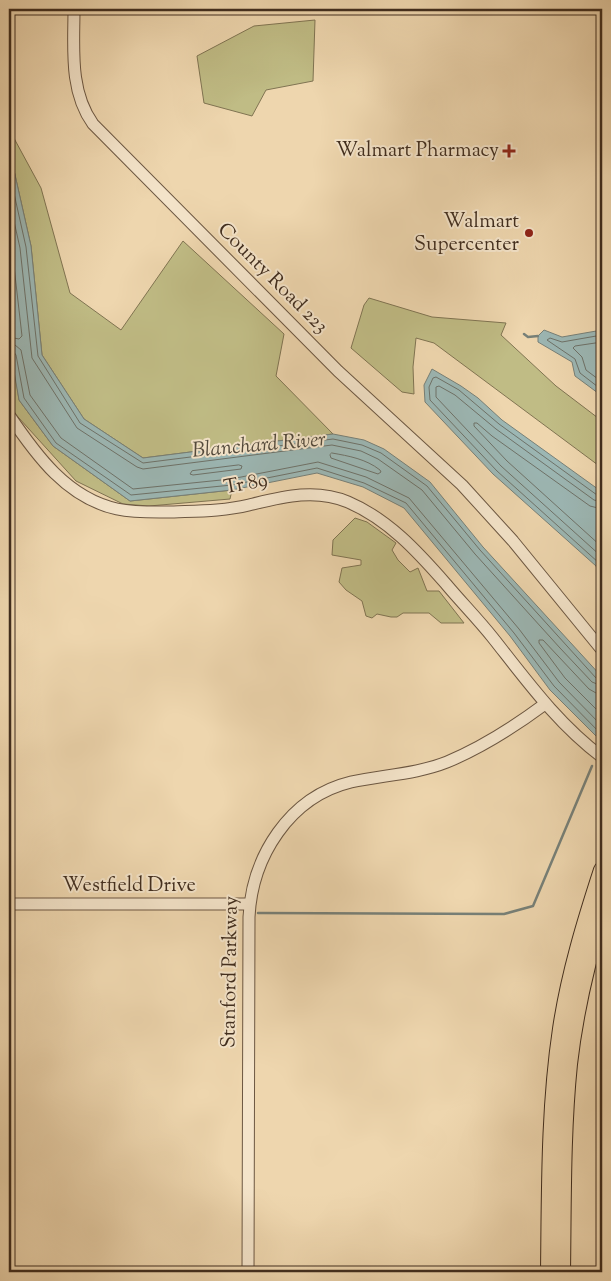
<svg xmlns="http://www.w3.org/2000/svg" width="611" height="1281" viewBox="0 0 611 1281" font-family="'Sorts Mill Goudy',serif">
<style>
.green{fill:#c0bc85;stroke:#807452}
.water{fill:#9cb7b4;stroke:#778078}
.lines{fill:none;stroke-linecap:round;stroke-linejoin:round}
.shore{stroke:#6e7269;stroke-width:1}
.stream{stroke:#778078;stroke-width:2.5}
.minor-casing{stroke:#6c5742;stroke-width:13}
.highway-casing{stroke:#402d1e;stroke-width:18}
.minor{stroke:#f4e4ca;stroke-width:11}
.highway{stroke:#eed6ae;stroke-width:16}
.poi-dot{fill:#8f2418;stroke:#f4e4ca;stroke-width:2}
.labels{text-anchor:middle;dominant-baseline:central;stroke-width:4;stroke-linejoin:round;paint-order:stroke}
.poi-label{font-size:20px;fill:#402d1e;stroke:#f4e4ca;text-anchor:end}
.street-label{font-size:20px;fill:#402d1e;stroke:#f4e4ca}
.water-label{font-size:21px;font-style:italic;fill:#52493c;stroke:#f4e4ca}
</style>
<rect width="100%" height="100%" fill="#eed6ae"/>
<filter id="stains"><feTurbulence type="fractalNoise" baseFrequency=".004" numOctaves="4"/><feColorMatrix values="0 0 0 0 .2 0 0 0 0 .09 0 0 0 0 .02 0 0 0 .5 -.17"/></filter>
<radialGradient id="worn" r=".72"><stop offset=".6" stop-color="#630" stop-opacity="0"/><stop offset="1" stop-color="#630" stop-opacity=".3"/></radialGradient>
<path class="green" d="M 315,20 L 313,81 L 266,90 L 252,116 L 204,103 L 197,56 L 254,26 Z
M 9,129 L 41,188 L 70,293 L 121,330 L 183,241 L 284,334 L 276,376 L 333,434 L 143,458 L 84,419 L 42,355 L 31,246 L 13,166 L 9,162 Z
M 369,298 L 432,317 L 506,323 L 501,335 L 556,386 L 602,421 L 602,468 L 434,343 L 416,338 L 413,367 L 414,394 L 402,392 L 351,348 L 364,305 Z
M 9,331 L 19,400 L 53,446 L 130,501 L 232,490 L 230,499 L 149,506 L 123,504 L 76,481 L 9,407 Z
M 355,518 L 367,522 L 396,543 L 392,550 L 398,560 L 410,572 L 418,568 L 427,591 L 439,591 L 464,623 L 441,623 L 429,613 L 403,613 L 397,617 L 391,617 L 377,614 L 372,618 L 366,616 L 362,601 L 346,590 L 339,582 L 342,568 L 361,565 L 361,560 L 332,555 L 333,540 Z"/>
<path class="water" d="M 9,162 L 13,166 L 31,246 L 42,355 L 84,419 L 143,458 L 333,434 L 364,440 L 384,449 L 430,482 L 483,547 L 602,677 L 602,742 L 550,690 L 510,636 L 404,508 L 363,487 L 317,473 L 232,490 L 130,501 L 53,446 L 19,400 L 9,343 Z
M 544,330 L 562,337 L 602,330 L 602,396 L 575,376 L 572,362 L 538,342 L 538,336 Z
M 432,369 L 461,386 L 478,398 L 502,420 L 602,492 L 602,580 L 596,566 L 493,474 L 425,402 L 424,385 Z"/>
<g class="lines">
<path class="shore" d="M 9,171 L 26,247 L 38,356 L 80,423 L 143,463 L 333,439 L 362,445 L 381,453 L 427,486 L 480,550 L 596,678 L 602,680
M 9,199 L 20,248 L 32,358 L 77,428 L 137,467 L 143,469 L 332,445 L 361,451 L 378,459 L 422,490 L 475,554 L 560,648 L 592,682 L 602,686
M 9,233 L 12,249 L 22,336 L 19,339 L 9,337
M 602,335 L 562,342 L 550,338 L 547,340 L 575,359 L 580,373 L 602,390
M 602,342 L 575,346 L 573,348 L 582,357 L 586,370 L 602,382
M 9,344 L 15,345 L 21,350 L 30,395 L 61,438 L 133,489 L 231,479 L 318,462 L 366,477 L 409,498 L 519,629 L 559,682 L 602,726
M 9,350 L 13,351 L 16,355 L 24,398 L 56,443 L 131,495 L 232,485 L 317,468 L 364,483 L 406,503 L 514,633 L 554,686 L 602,735
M 332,453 C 349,456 366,459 380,470 L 381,472 L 378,474 L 331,458 L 330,455 Z
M 239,465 L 242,466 L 241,469 L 193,475 L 190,474 L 192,471 Z
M 602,495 L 597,495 L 499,424 L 459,390 L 436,377 L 433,378 L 429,387 L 430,400 L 497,471 L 599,563 L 602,570
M 602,502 L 594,500 L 496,429 L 455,395 L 439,386 L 436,387 L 436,397 L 501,466 L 602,557
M 602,509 L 590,506 L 492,436 L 477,423 L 474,423 L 474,426 L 507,461 L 602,547
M 602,693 L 596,693 L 589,689 L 543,640 L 539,640 L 539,643 L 565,678 L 602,715"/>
<path class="stream" d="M 524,334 L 528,337 L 538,336
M 601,746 L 602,742
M 258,913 L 504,914 L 533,906 L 592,766"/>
<g class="minor-casing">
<path id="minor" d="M 74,9 C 74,47 69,91 93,124 L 338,371 L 462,485 L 513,541 L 602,650
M 9,415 C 36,455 67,498 117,509 C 136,513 155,512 174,512 C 199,511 224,511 249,505 C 282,497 315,488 348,502 C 388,519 418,552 446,584 C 461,602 478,619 493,638 C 527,681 558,724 602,757
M 9,904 L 249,904
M 248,1272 L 249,917 C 252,857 289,797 351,782 C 383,775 417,774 447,762 C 483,747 514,727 545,704"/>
</g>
<g class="highway-casing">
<path id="highway" d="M 549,1272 C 550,1191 549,1109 561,1029 C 569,975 585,922 602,870
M 562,1272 C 563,1203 562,1133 569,1064 C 575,1012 587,961 602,912"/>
</g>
<use href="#minor" class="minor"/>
<use href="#highway" class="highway"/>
</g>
<g class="poi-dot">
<path d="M506.5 143.5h5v5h5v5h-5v5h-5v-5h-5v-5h5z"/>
<circle cx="529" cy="233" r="5"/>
</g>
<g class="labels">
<g class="poi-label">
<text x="499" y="151">Walmart Pharmacy</text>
<text x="519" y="222">Walmart<tspan x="519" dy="23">Supercenter</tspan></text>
</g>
<g class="street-label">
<text transform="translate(272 279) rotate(45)">County Road 223</text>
<text transform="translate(246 485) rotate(-11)">Tr 89</text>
<text x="129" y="886">Westfield Drive</text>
<text transform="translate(231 972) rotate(-89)">Stanford Parkway</text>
</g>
<g class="water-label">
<text transform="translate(259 446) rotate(-5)">Blanchard River</text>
</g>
</g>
<rect width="611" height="1281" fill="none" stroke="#eed6ae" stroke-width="30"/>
<rect x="10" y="10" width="591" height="1261" fill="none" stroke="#402d1e" stroke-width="2.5"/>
<rect x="15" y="15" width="581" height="1251" fill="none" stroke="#402d1e"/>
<rect width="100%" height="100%" filter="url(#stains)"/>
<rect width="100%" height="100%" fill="url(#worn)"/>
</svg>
